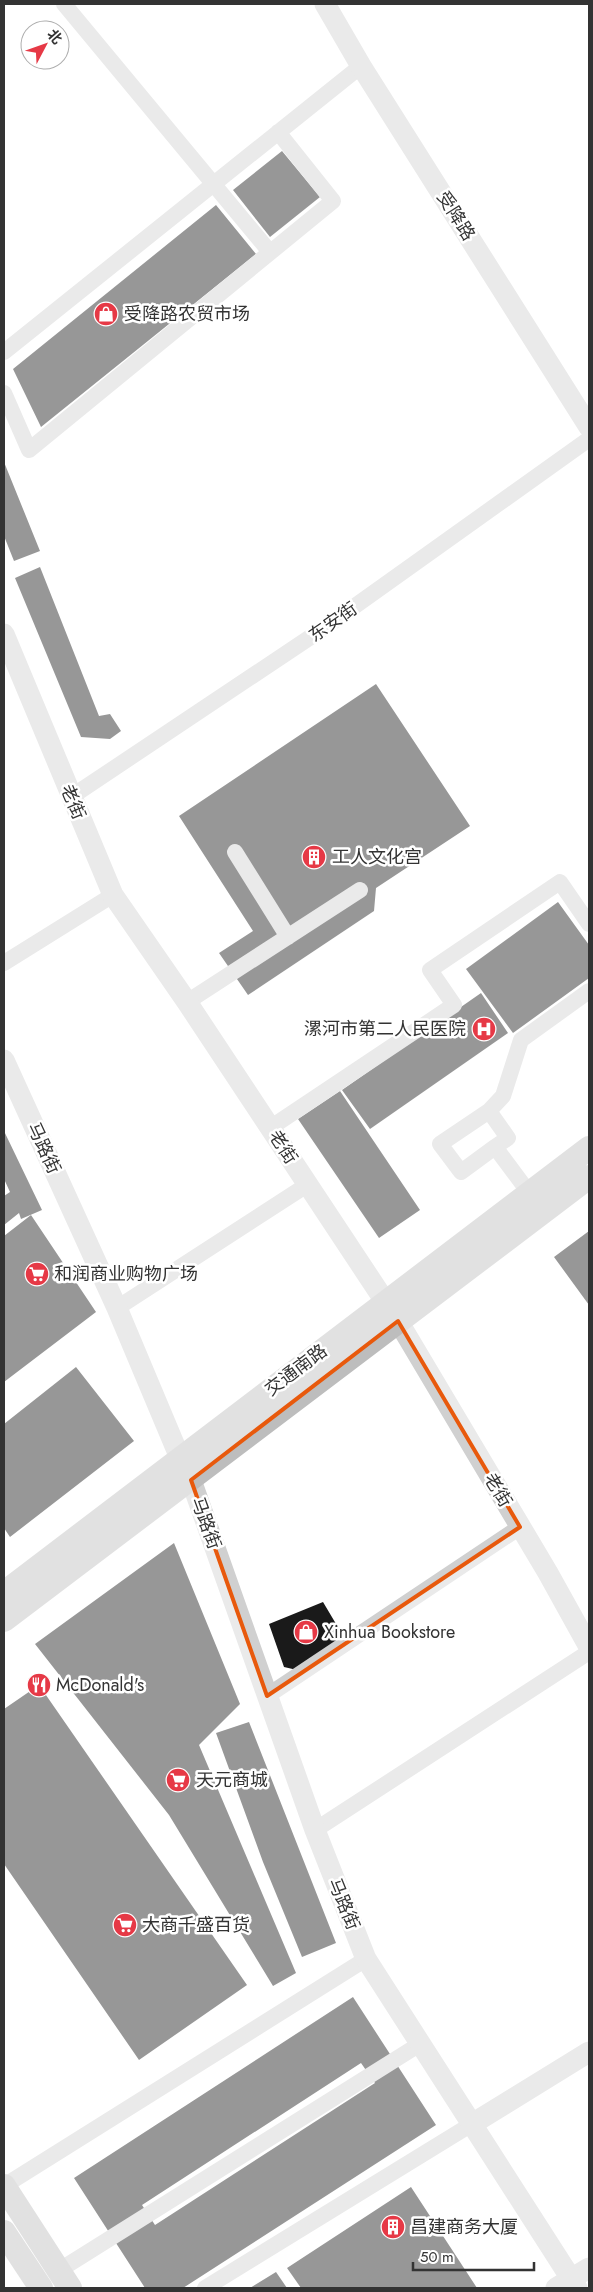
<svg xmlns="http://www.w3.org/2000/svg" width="593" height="2292" viewBox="0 0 593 2292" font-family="Jost,'Noto Sans SC',sans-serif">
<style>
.building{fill:#1a1a1a;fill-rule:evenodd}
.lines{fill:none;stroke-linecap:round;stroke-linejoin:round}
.minor{stroke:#d0d0d0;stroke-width:16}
.tertiary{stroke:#d0d0d0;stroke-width:21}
.secondary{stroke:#bdbdbd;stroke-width:24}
.marked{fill:none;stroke:#e8590c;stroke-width:4;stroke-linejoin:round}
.labels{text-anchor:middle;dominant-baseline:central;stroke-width:5;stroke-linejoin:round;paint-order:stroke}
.street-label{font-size:18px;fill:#333;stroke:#fff}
.poi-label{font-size:18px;fill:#333;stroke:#fff;text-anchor:start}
</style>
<rect width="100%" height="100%" fill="#fff"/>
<path class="building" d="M 282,151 L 320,197 L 270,237 L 233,190 Z
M 216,205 L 256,254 L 41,427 L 13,369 Z
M 4,462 L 40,551 L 14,561 L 4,536 Z
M 40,567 L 99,716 L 110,714 L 121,731 L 110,739 L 81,737 L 15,578 Z
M 376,684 L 470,826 L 376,888 L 374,911 L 248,995 L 219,953 L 253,931 L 179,816 Z
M 558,902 L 589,945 L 589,978 L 513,1033 L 466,969 Z
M 481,993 L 508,1033 L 370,1129 L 342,1090 Z
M 340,1091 L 420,1210 L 379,1238 L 298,1119 Z
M 4,1131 L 42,1210 L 21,1219 L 19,1213 L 4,1225 L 4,1196 L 10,1192 L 4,1179 Z
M 31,1215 L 96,1312 L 4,1382 L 4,1236 Z
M 589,1231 L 589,1305 L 554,1257 Z
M 76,1367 L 134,1441 L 10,1537 L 4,1528 L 4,1424 Z
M 174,1543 L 240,1704 L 199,1745 L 296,1973 L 273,1986 L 169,1815 L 35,1644 Z
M 323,1602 L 345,1639 L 297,1670 L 284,1667 L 269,1624 Z
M 39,1685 L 247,1985 L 139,2060 L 4,1864 L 4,1709 Z
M 249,1722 L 336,1943 L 302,1957 L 263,1862 L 216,1733 Z
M 353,1997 L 436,2125 L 183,2288 L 145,2288 L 74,2178 ZM 361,2063 L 375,2083 L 155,2225 L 142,2205 Z
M 411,2187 L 477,2288 L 301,2288 L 287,2268 Z
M 276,2272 L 287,2288 L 250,2288 Z"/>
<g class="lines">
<path class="minor" d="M 64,4 L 270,252
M 4,352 L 361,66
M 4,393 L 29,450 L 333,201 L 278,132
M 71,797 L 327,626 L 589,439
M 235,852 L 288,937
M 4,963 L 113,895
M 187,1002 L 360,890
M 489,1111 L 508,1138 L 495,1147
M 270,1128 L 454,1005 L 430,970 L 560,882 L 589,924
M 530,1194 L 495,1147 L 461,1172 L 440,1144 L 489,1111 L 503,1096 L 521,1040 L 589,991
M 117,1308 L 307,1185
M 267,1696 L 520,1527
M 315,1830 L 589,1652
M 4,2186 L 366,1959
M 58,2271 L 420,2044
M 205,2288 L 472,2124"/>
<path class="tertiary" d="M 325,4 L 361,66 L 589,427
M 4,634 L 113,895 L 187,1002 L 398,1321 L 548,1573 L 589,1647
M 4,1060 L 117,1308 L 180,1458
M 191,1480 L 315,1830 L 366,1959 L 577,2288
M 472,2124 L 589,2052
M 556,2288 L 589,2268"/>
<path class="secondary" d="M 4,1593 L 589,1148
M 4,1620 L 589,1177
M 4,2186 L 70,2288
M 4,2232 L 41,2288"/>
</g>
<path d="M0 0H593V2292H0ZM 398,1321 L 520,1527 L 267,1696 L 191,1480 Z" fill="#fff" fill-opacity=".55" fill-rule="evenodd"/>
<path class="marked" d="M 398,1321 L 520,1527 L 267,1696 L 191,1480 Z"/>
<defs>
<g id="shop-disc" transform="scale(1.25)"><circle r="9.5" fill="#e63946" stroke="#fff"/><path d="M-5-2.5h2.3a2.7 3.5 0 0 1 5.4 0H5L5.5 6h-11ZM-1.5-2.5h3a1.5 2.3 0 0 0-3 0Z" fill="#fff"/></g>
<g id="building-disc" transform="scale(1.25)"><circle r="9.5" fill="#e63946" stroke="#fff"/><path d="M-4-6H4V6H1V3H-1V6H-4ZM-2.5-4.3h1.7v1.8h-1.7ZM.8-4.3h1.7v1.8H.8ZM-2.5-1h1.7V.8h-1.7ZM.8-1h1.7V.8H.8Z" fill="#fff"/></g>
<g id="hospital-disc" transform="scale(1.25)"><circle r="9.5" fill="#e63946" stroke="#fff"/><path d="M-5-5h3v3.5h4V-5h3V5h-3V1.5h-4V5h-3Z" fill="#fff"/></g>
<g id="supermarket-disc" transform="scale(1.25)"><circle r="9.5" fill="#e63946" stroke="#fff"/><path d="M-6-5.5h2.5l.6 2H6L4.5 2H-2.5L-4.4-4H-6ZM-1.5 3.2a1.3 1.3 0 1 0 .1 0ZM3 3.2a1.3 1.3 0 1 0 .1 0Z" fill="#fff"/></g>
<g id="restaurant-disc" transform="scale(1.25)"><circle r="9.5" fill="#e63946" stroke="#fff"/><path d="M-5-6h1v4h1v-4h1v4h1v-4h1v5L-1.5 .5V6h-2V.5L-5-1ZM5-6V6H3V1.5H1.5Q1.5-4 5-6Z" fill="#fff"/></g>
</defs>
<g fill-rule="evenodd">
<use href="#shop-disc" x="106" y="314"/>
<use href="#building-disc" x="314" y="857"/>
<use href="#hospital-disc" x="484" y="1029"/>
<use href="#supermarket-disc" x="37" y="1274"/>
<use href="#shop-disc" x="306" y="1632"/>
<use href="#restaurant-disc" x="39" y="1685"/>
<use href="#supermarket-disc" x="178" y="1780"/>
<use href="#supermarket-disc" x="125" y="1925"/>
<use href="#building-disc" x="393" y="2227"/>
</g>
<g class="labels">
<g class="street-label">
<text transform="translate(456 216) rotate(58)">受降路</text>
<text transform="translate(333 622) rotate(-35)">东安街</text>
<text transform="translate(73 802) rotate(67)">老街</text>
<text transform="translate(283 1147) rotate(57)">老街</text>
<text transform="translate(44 1148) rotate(65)">马路街</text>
<text transform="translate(296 1370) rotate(-37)">交通南路</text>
<text transform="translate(498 1490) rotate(59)">老街</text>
<text transform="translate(206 1523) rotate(70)">马路街</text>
<text transform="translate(344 1904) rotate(68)">马路街</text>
</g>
<g class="poi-label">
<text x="124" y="314">受降路农贸市场</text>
<text x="332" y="857">工人文化宫</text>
<text x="466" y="1029" text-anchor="end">漯河市第二人民医院</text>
<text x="54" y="1274">和润商业购物广场</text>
<text x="324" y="1632">Xinhua Bookstore</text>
<text x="56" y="1685">McDonald's</text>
<text x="196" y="1780">天元商城</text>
<text x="142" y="1925">大商千盛百货</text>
<text x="410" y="2227">昌建商务大厦</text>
</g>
</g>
<rect width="593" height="2292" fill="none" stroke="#333333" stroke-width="10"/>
<g transform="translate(45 45) rotate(49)"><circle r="24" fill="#ffffff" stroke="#adadad"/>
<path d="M0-4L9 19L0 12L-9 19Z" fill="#e63946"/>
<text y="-8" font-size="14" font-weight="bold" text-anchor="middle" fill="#333333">北</text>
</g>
<path d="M413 2262v8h121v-8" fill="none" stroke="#333333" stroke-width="2.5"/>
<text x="420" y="2262" font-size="15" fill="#333333" stroke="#ffffff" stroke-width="4" paint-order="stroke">50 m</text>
</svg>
